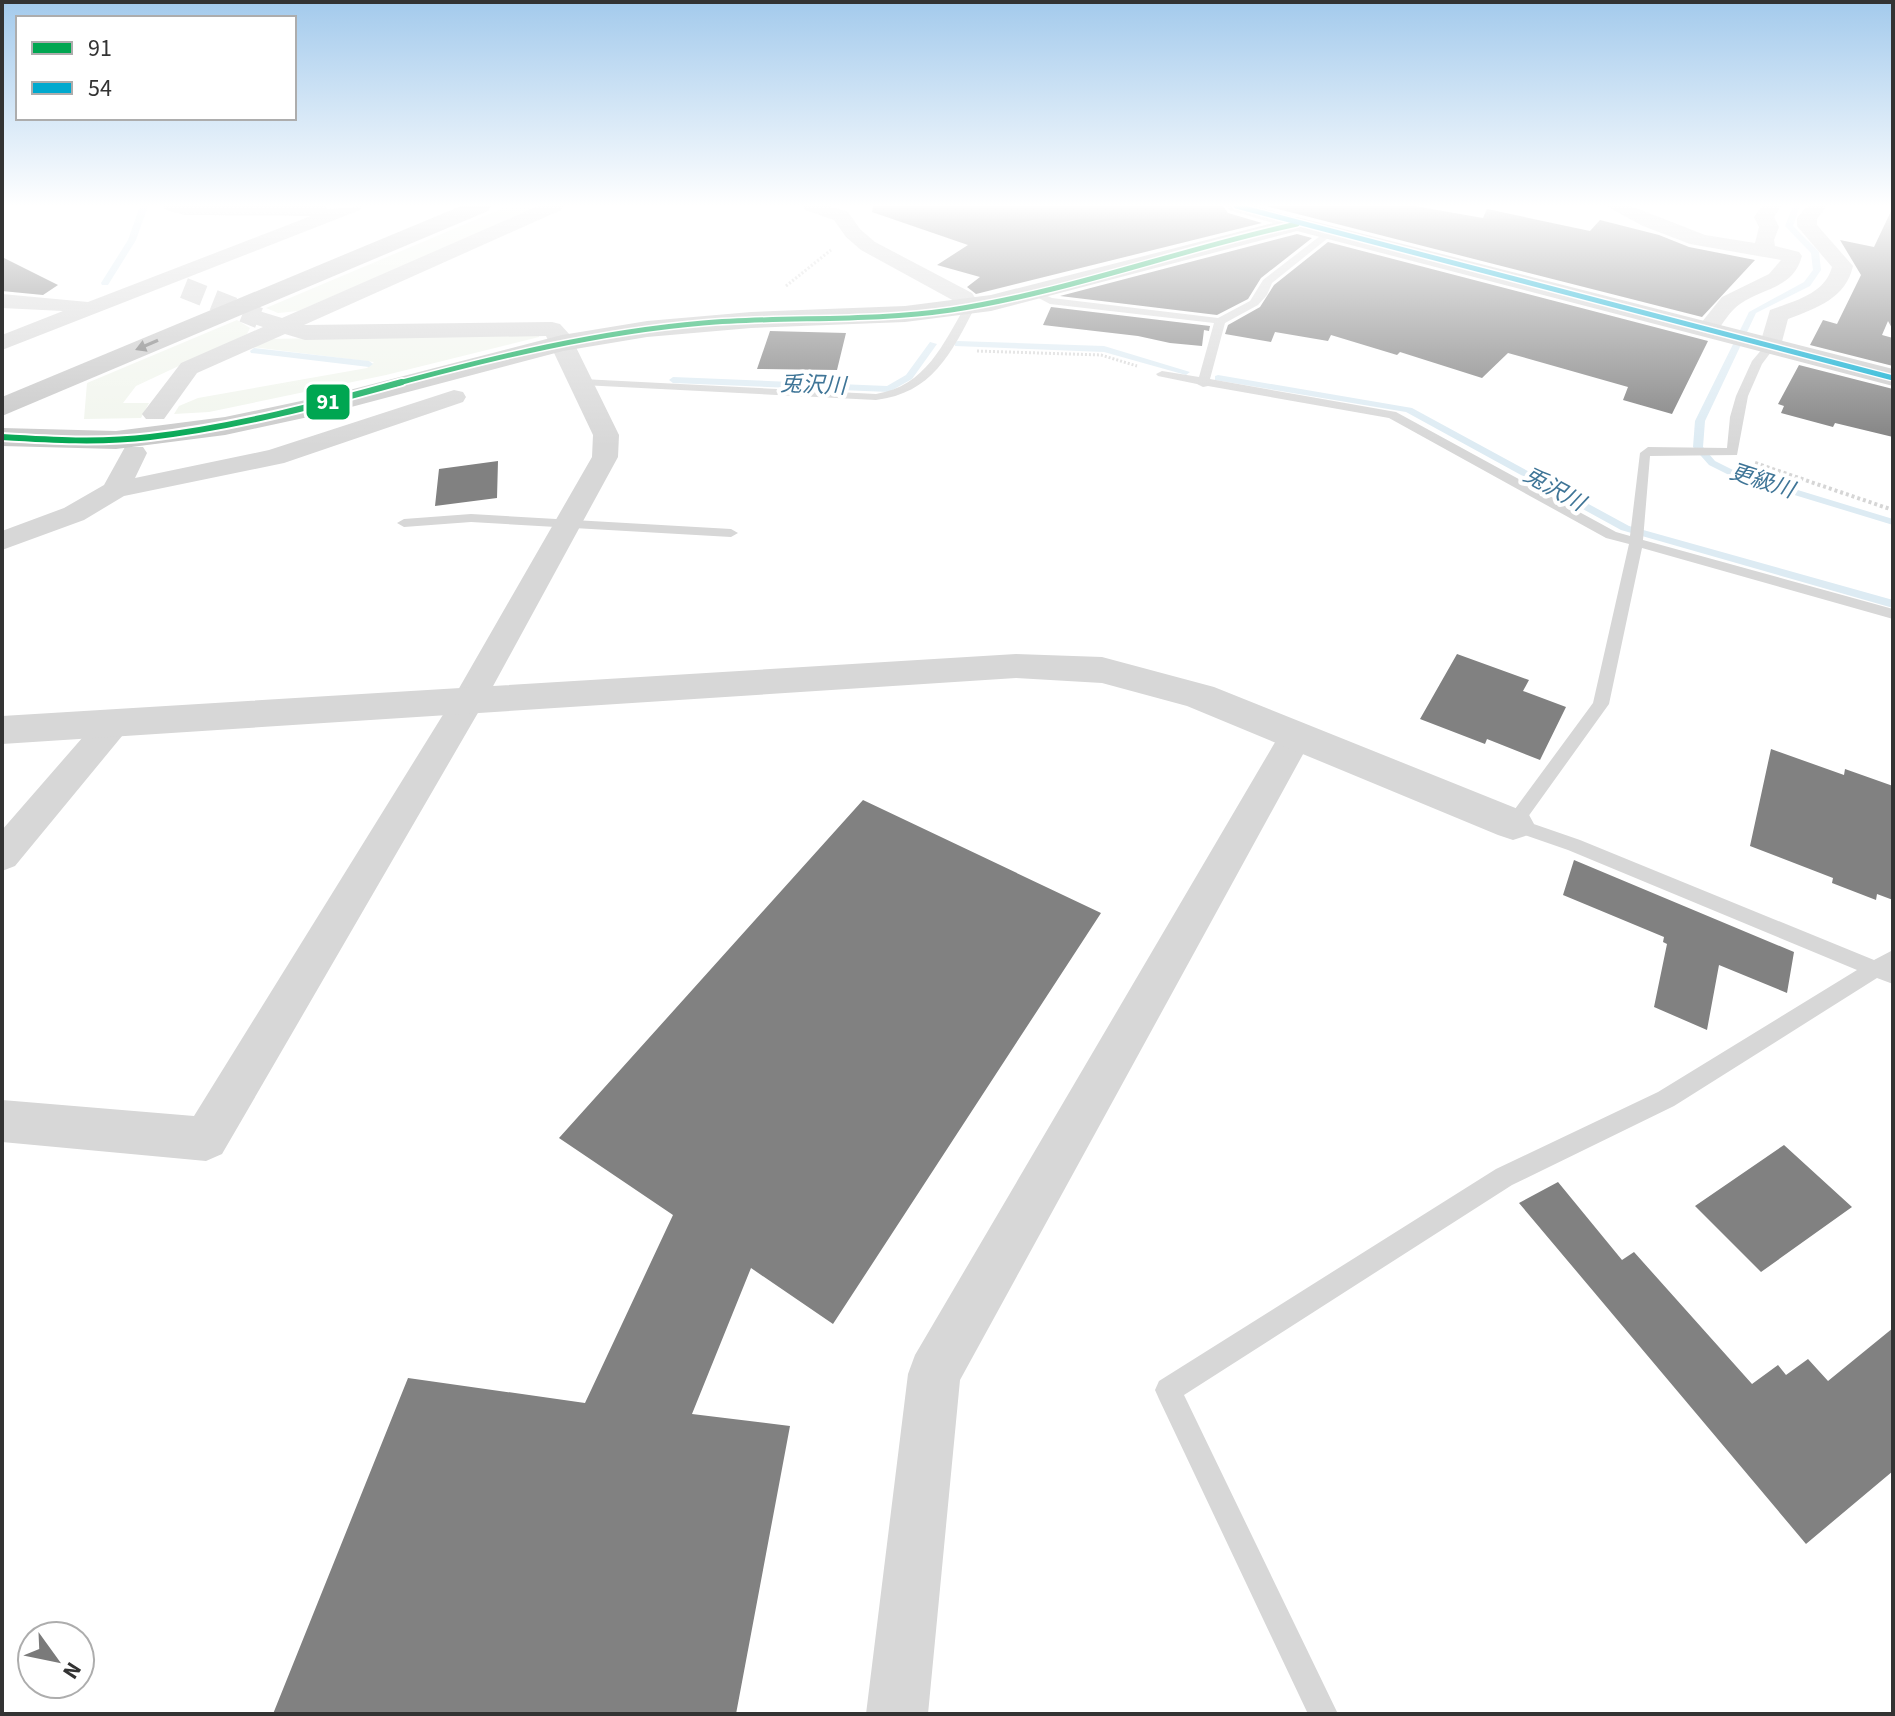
<svg xmlns="http://www.w3.org/2000/svg" width="1895" height="1716" viewBox="0 0 1895 1716" font-family="'Source Sans 3','Noto Sans JP',sans-serif">
<style>
.green{fill:#f1f5ed}
.lines{fill:none;stroke-linecap:round;stroke-linejoin:round}
.stream{fill:#ddebf3;fill-rule:evenodd}
.building{fill:#818181}
.minor-tunnel{stroke:#d6d6d6;stroke-width:21;stroke-dasharray:21 11;stroke-linecap:butt}
.path-far1{stroke:#d6d6d6;stroke-width:3;stroke-dasharray:2 2;stroke-linecap:butt}
.path{stroke:#d6d6d6;stroke-width:4;stroke-dasharray:3 3;stroke-linecap:butt}
.service{fill:#d7d7d7;fill-rule:evenodd}
.minor{fill:#d7d7d7;fill-rule:evenodd}
.tertiary{fill:#d7d7d7;fill-rule:evenodd}
.primary{fill:#cacaca;fill-rule:evenodd}
.trunk{fill:#c7c7c7;fill-rule:evenodd}
.bus-1-far1-casing{stroke:#fff;stroke-width:8}
.bus-1-casing{stroke:#fff;stroke-width:10}
.bus-2-casing{stroke:#fff;stroke-width:8}
.bus-1-far1{stroke:#00a651;stroke-width:5}
.bus-1{stroke:#00a651;stroke-width:6}
.bus-2{stroke:#00a9ce;stroke-width:5}
.oneway{fill:#767676}
.labels{text-anchor:middle;dominant-baseline:central;stroke-width:8;stroke-linejoin:round;paint-order:stroke}
.far-water-label{font-size:22px;font-style:italic;fill:#3f7597;stroke:#fff}
.line-badge{stroke:#fff;stroke-width:3}
.badge-label{font-size:22px;text-anchor:middle;font-weight:bold;fill:#fff}
</style>
<rect width="100%" height="100%" fill="#fff"/>
<path class="green" d="M 508,206 L 542,206 L 298,311 L 278,313 L 266,308 Z
M 237,320 L 250,328 L 247,334 L 136,386 L 123,403 L 149,403 L 141,418 L 84,419 L 87,383 Z
M 539,334 L 539,337 L 386,375 L 209,412 L 174,414 L 179,406 L 198,398 L 367,368 L 374,362 L 251,347 L 269,339 Z"/>
<g class="lines">
<path class="stream" d="M 140,206 L 148,206 L 136,240 L 108,285 L 102,285 L 101,283 L 128,240 Z
M 1793,206 L 1800,206 L 1793,226 L 1819,252 L 1821,270 L 1810,286 L 1756,313 L 1705,421 L 1703,447 L 1715,461 L 1735,471 L 1893,519 L 1893,525 L 1729,475 L 1709,465 L 1693,447 L 1695,421 L 1749,312 L 1804,282 L 1813,270 L 1811,253 L 1785,226 Z
M 958,341 L 1104,346 L 1190,372 L 1186,375 L 1104,352 L 955,346 L 955,342 Z
M 930,342 L 937,344 L 912,379 L 889,392 L 673,383 L 669,380 L 673,377 L 887,386 L 906,375 Z
M 254,348 L 369,361 L 373,364 L 369,367 L 251,353 L 250,351 Z
M 1218,375 L 1412,408 L 1629,526 L 1893,600 L 1893,608 L 1621,530 L 1406,412 L 1215,380 L 1215,376 Z"/>
</g>
<path class="building" d="M 873,206 L 1223,206 L 1228,213 L 1262,223 L 976,294 L 967,287 L 980,277 L 937,265 L 968,245 L 872,212 Z
M 1266,206 L 1414,206 L 1483,218 L 1487,209 L 1590,231 L 1600,220 L 1659,235 L 1689,247 L 1755,260 L 1702,317 Z
M 1893,207 L 1893,330 L 1888,321 L 1882,335 L 1893,338 L 1893,366 L 1810,345 L 1823,320 L 1837,324 L 1861,275 L 1840,240 L 1874,247 Z
M 1297,234 L 1312,238 L 1261,278 L 1248,299 L 1217,315 L 1060,296 Z
M 1328,242 L 1708,341 L 1672,414 L 1623,400 L 1628,387 L 1508,353 L 1482,378 L 1400,352 L 1397,355 L 1331,335 L 1328,341 L 1275,332 L 1271,342 L 1225,334 L 1228,325 L 1260,307 L 1274,285 Z
M 2,257 L 58,285 L 43,295 L 2,291 Z
M 1051,307 L 1210,326 L 1209,331 L 1204,330 L 1202,346 L 1170,343 L 1138,336 L 1043,325 Z
M 770,331 L 846,333 L 837,370 L 757,369 Z
M 1799,365 L 1893,389 L 1893,437 L 1835,423 L 1833,427 L 1781,413 L 1784,406 L 1778,404 Z
M 498,461 L 497,498 L 435,506 L 439,469 Z
M 1457,654 L 1529,680 L 1523,691 L 1566,707 L 1540,760 L 1487,739 L 1485,744 L 1420,719 Z
M 1771,749 L 1844,775 L 1845,769 L 1893,786 L 1893,900 L 1877,894 L 1876,900 L 1832,883 L 1833,878 L 1750,846 Z
M 863,800 L 1101,913 L 833,1324 L 751,1268 L 692,1414 L 790,1426 L 736,1714 L 273,1714 L 408,1378 L 585,1403 L 673,1215 L 559,1138 Z
M 1574,860 L 1794,952 L 1787,993 L 1719,965 L 1707,1030 L 1654,1007 L 1667,944 L 1663,942 L 1664,937 L 1563,895 Z
M 1784,1145 L 1852,1207 L 1761,1272 L 1695,1206 Z
M 1558,1182 L 1622,1260 L 1634,1252 L 1752,1384 L 1778,1365 L 1786,1375 L 1808,1359 L 1828,1381 L 1893,1328 L 1893,1471 L 1806,1544 L 1519,1203 Z"/>
<g class="lines">
<path class="minor-tunnel" d="M 184,288 L 259,318"/>
<path class="path-far1" d="M 786,286 L 831,250
M 977,351 L 1101,355 L 1137,366"/>
<path class="path" d="M 1755,463 L 1893,510"/>
<path class="service" d="M 1320,236 L 1328,238 L 1272,283 L 1267,295 L 1258,305 L 1225,323 L 1210,379 L 1396,412 L 1616,532 L 1630,536 L 1640,453 L 1648,447 L 1727,448 L 1730,417 L 1736,396 L 1752,361 L 1768,342 L 1776,342 L 1777,344 L 1762,364 L 1748,396 L 1737,455 L 1650,456 L 1643,540 L 1893,609 L 1893,619 L 1642,548 L 1609,704 L 1525,821 L 1580,840 L 1874,960 L 1893,950 L 1893,984 L 1877,978 L 1674,1106 L 1512,1185 L 1184,1395 L 1338,1714 L 1308,1714 L 1159,1399 L 1155,1390 L 1159,1381 L 1496,1169 L 1658,1092 L 1857,970 L 1568,850 L 1507,829 L 1504,824 L 1593,703 L 1629,544 L 1606,538 L 1389,418 L 1208,386 L 1203,387 L 1197,384 L 1158,376 L 1156,374 L 1162,371 L 1199,377 L 1214,323 L 1050,304 L 1031,294 L 1036,291 L 1052,298 L 1218,318 L 1250,301 L 1263,280 Z
M 966,305 L 975,307 C 951,354 932,393 876,400 L 582,385 L 576,382 L 582,379 L 876,394 C 926,386 943,344 966,305 Z
M 471,514 L 731,529 L 738,533 L 731,537 L 471,522 L 404,527 L 397,523 L 404,519 Z"/>
<path class="minor" d="M 163,206 L 326,206 L 328,209 L 363,206 L 360,210 L 2,350 L 2,335 L 63,311 L 2,308 L 2,294 L 88,302 L 311,216 L 185,215 L 166,210 Z
M 538,206 L 564,206 L 561,210 L 304,325 L 552,322 L 560,324 L 570,335 L 619,435 L 618,457 L 486,699 L 222,1154 L 206,1161 L 2,1142 L 2,1100 L 194,1116 L 454,697 L 592,457 L 593,435 L 546,336 L 305,340 L 285,334 L 197,373 L 164,419 L 146,419 L 142,414 L 181,363 L 263,327 L 251,323 L 248,318 L 251,313 L 259,311 L 282,318 Z
M 802,206 L 830,206 L 848,212 L 860,229 L 875,242 L 972,293 L 981,307 L 970,314 L 962,312 L 956,302 L 861,250 L 846,237 L 834,220 L 805,210 Z
M 1226,206 L 1256,206 L 1304,220 L 1307,224 L 1297,230 L 1229,210 Z
M 1606,206 L 1631,206 L 1705,235 L 1755,243 L 1759,227 L 1754,217 L 1762,206 L 1781,206 L 1774,217 L 1779,227 L 1774,240 L 1775,246 L 1799,252 L 1802,256 C 1793,289 1764,287 1740,304 C 1730,311 1723,323 1716,333 L 1700,333 L 1697,328 L 1722,297 L 1769,274 L 1781,260 L 1690,244 L 1643,226 Z
M 1807,206 L 1827,206 L 1817,219 L 1817,225 L 1853,266 C 1846,298 1817,308 1788,319 L 1780,349 L 1764,349 L 1760,344 L 1770,310 C 1794,301 1825,294 1832,267 L 1797,226 L 1797,218 Z
M 454,390 L 463,392 L 466,397 L 463,402 L 284,463 L 124,496 L 84,520 L 2,550 L 2,531 L 64,508 L 104,485 L 125,447 L 143,447 L 147,453 L 135,478 L 269,450 Z
M 115,710 L 127,714 L 132,722 L 127,730 L 15,866 L 2,871 L 2,830 L 103,714 Z
M 1296,724 L 1308,727 L 1313,736 L 960,1380 L 928,1714 L 866,1714 L 908,1374 L 915,1355 L 1284,727 Z"/>
<path class="tertiary" d="M 1016,654 L 1102,657 L 1214,687 L 1528,813 L 1534,824 L 1528,835 L 1513,840 L 1498,835 L 1187,706 L 1102,683 L 1016,678 L 2,744 L 2,716 Z"/>
<path class="primary" d="M 1297,217 L 1893,369 L 1893,386 L 1297,231 L 991,311 L 905,322 L 751,328 L 647,337 L 563,351 L 336,411 L 225,435 L 116,449 L 2,446 L 2,428 L 116,431 L 225,417 L 334,394 L 562,335 L 647,321 L 751,312 L 905,306 L 991,295 Z"/>
<path class="trunk" d="M 461,206 L 491,206 L 488,211 L 2,416 L 2,397 Z"/>
<g class="bus-1-far1-casing">
<path id="bus-1-far1" d="M 395,384 C 496,357 598,332 703,323 C 785,316 869,322 951,310 C 1068,292 1181,249 1297,224"/>
</g>
<g class="bus-1-casing">
<path id="bus-1" d="M 2,437 C 51,440 100,443 150,437 C 235,427 319,405 402,382"/>
</g>
<g class="bus-2-casing">
<path id="bus-2" d="M 1236,206 L 1893,378"/>
</g>
<use href="#bus-1-far1" class="bus-1-far1"/>
<use href="#bus-1" class="bus-1"/>
<use href="#bus-2" class="bus-2"/>
</g>
<defs><path id="oneway-solid" d="M-6-.8H1V-3.2L6.5 0L1 3.2V.8H-6Z" transform="scale(2)"/></defs>
<use class="oneway" href="#oneway-solid" transform="translate(147 345) rotate(157)"/>
<linearGradient id="sky" x2="0" y2="1"><stop stop-color="#a3caec"/><stop offset="0.46" stop-color="#fff"/><stop offset="1" stop-color="#fff" stop-opacity="0"/></linearGradient>
<rect width="1895" height="446" fill="url(#sky)"/>
<g class="labels">
<g class="far-water-label">
<text transform="translate(813 385) rotate(2)">兎沢川</text>
<text transform="translate(1762 481) rotate(18)">更級川</text>
<text transform="translate(1554 489) rotate(29)">兎沢川</text>
</g>
</g>
<rect class="line-badge" x="305" y="383" width="46" height="38" rx="8" fill="#00a651"/>
<g class="badge-label">
<text x="328" y="409">91</text>
</g>
<rect width="1895" height="1716" fill="none" stroke="#333333" stroke-width="8"/>
<rect x="16" y="16" width="280" height="104" fill="#ffffff" stroke="#adadad" stroke-width="2"/>
<rect x="32" y="42" width="40" height="12" fill="#00a651" stroke="#adadad" stroke-width="2"/>
<text x="88" y="56" font-size="24" fill="#333333">91</text>
<rect x="32" y="82" width="40" height="12" fill="#00a9ce" stroke="#adadad" stroke-width="2"/>
<text x="88" y="96" font-size="24" fill="#333333">54</text>
<g transform="translate(56 1660) rotate(123)"><circle r="38" fill="#ffffff" stroke="#adadad" stroke-width="2"/>
<path d="M0-6L14 30L0 20L-14 30Z" fill="#7a7a7a"/>
<text y="-12" font-size="22" font-weight="bold" text-anchor="middle" fill="#333333">N</text>
</g>
</svg>
